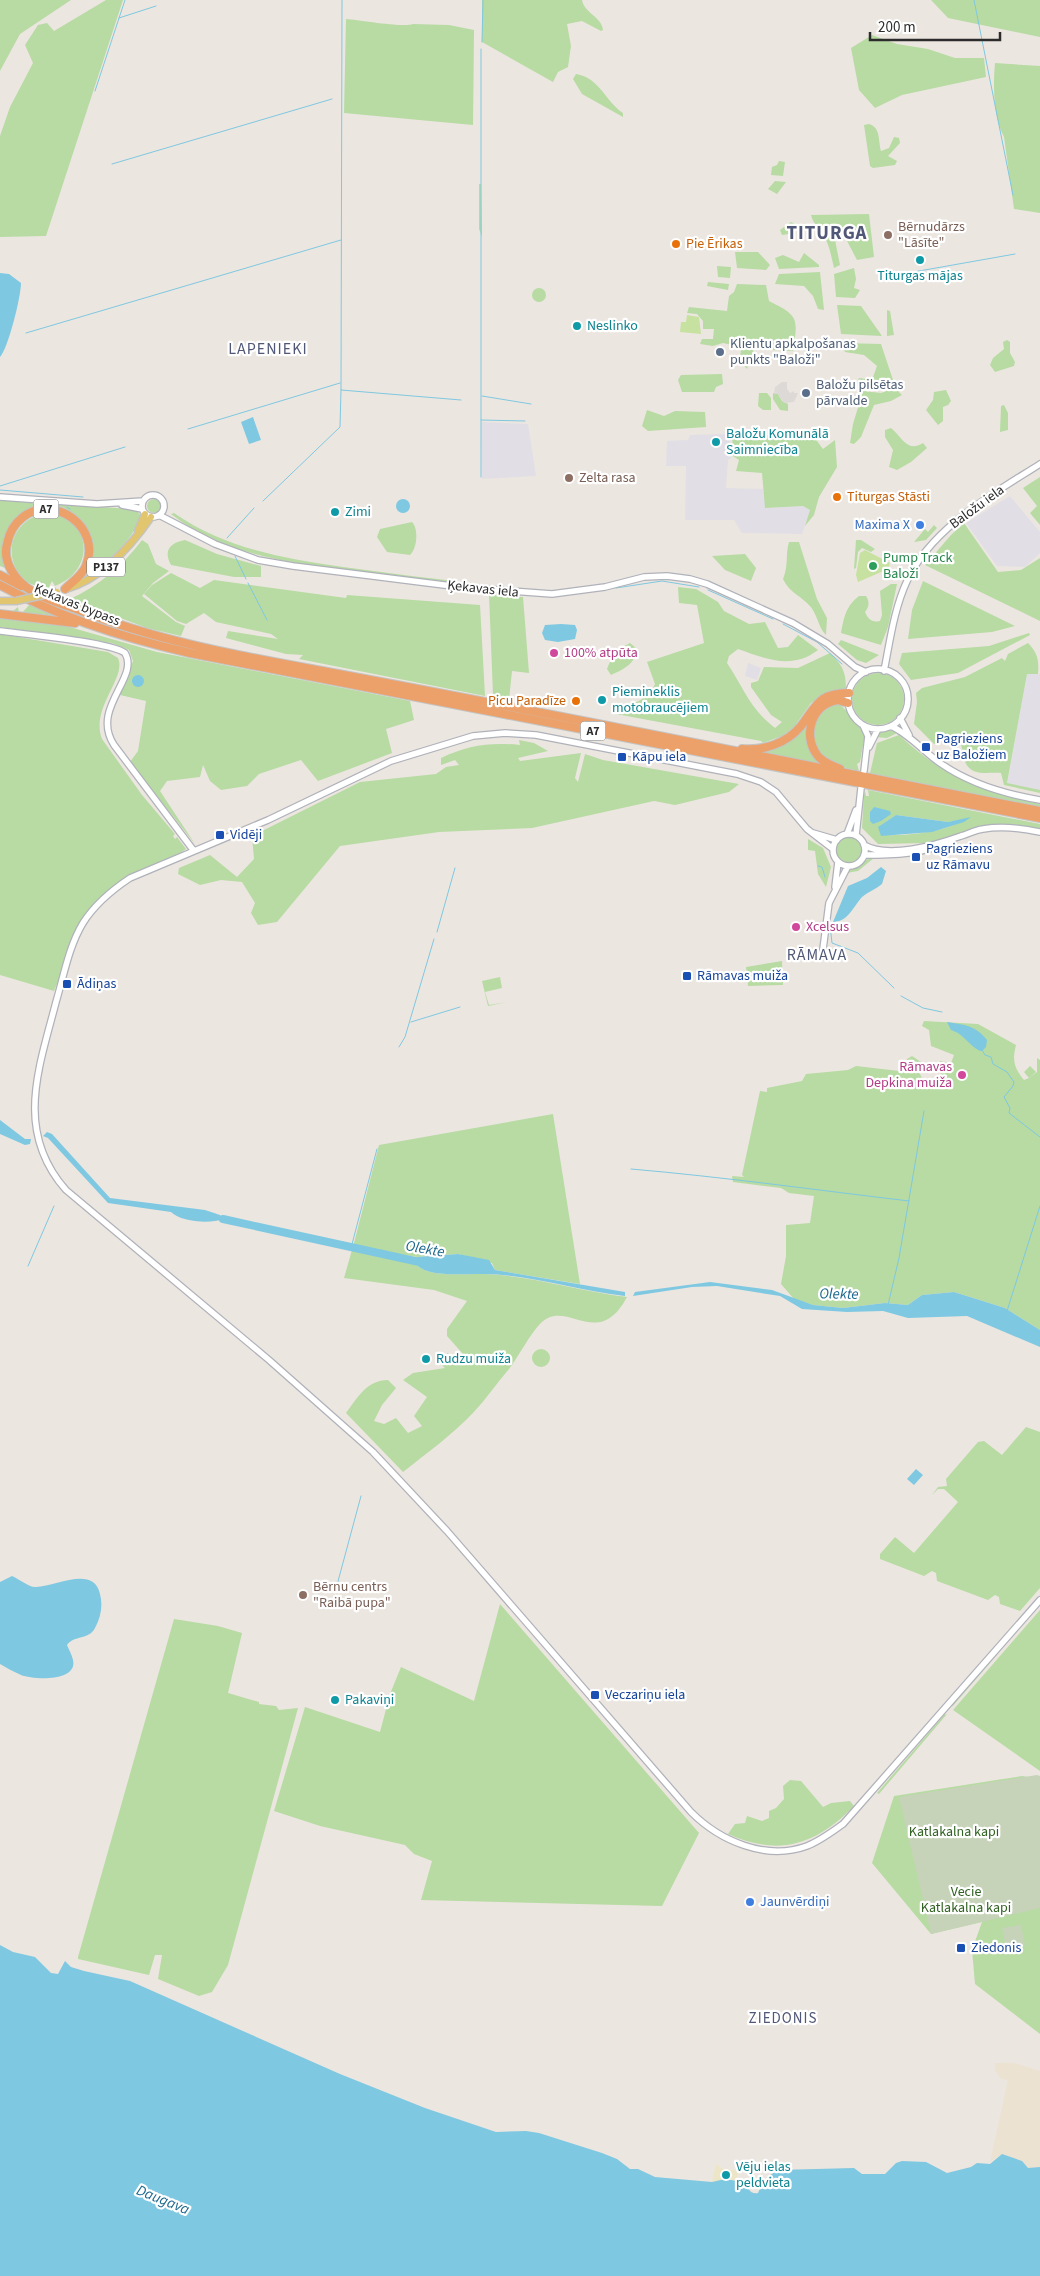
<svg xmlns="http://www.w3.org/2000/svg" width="1040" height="2276" viewBox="0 0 1040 2276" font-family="'Source Sans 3',sans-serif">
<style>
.industrial{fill:#e1dfe5}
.education{fill:#ebe2d1}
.green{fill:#b7dba3;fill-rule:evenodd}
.sand{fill:#ece6c7}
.cemetery{fill:#c6d3b9}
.pitch{fill:#c6e1a0}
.plaza{fill:#dcd9d6}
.water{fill:#7fc8e1}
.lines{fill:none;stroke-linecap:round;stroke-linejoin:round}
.stream{stroke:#7fc8e1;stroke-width:1}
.river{stroke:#7fc8e1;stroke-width:8}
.secondary-casing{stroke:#b0b2ba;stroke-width:8}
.primary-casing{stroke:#c4c4c4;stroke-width:9}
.motorway-casing{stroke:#c4c4c4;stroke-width:10}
.secondary{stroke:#fff;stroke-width:5.5}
.primary{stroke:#e1c56f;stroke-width:6}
.motorway{stroke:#eca16a;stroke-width:8}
.primary-bridge-casing{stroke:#c4c4c4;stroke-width:9;stroke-linecap:butt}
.primary-bridge{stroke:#e1c56f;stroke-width:6}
.education-dot{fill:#8d6e63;stroke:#fff;stroke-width:2}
.food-dot{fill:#e8710a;stroke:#fff;stroke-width:2}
.culture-dot{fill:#0f9aa8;stroke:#fff;stroke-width:2}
.service-dot{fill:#5c6f8a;stroke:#fff;stroke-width:2}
.shop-dot{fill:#3f7fe0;stroke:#fff;stroke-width:2}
.leisure-dot{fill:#2e9e5b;stroke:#fff;stroke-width:2}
.hotel-dot{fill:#d1479c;stroke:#fff;stroke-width:2}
.transit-dot{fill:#1a4fb4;stroke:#fff;stroke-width:2}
.labels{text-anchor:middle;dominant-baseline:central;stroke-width:4.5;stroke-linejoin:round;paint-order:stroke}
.shield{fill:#fff;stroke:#6b6b6b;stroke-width:1}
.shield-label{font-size:12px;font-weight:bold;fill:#2c2c2c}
.education-label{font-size:14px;fill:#785e54;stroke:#fff;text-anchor:start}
.food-label{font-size:14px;fill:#c56008;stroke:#fff;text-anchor:start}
.culture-label{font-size:14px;fill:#0d838f;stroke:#fff;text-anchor:start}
.service-label{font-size:14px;fill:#4e5e75;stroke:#fff;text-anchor:start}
.street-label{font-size:14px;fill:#2c2c2c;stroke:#fff}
.shop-label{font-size:14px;fill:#366cbe;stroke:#fff;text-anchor:end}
.leisure-label{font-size:14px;fill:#27864d;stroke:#fff;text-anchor:start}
.hotel-label{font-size:14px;fill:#b23c85;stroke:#fff;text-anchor:start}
.transit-label{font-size:14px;fill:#164399;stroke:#fff;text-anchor:start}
.park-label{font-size:14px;fill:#316123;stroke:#fff}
.water-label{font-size:15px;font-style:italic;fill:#1d688e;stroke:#fff}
.neighbourhood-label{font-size:15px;letter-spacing:1px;fill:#515877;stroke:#fff}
.quarter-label{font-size:16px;letter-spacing:1px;fill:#515877;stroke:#fff}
.district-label{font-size:19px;font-weight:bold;letter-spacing:1px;fill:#515877;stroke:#fff}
</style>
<rect width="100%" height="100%" fill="#ece6e0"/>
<path class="industrial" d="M 481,422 L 528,424 L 536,476 L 482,479 Z
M 725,434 L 731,439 L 732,457 L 728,460 L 726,488 L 763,489 L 766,508 L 803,506 L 811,510 L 802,534 L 742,533 L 734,520 L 685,520 L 686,466 L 666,466 L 667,441 L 688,440 L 690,435 Z
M 1010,496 L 1040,532 L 1040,553 L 1025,567 L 997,566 L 966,523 Z
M 748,663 L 761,668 L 757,680 L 745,676 Z
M 1027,674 L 1040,674 L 1040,791 L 1007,785 Z"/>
<path class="education" d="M 995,2063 L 1014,2063 L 1040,2071 L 1040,2167 L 1027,2168 L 1002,2154 L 990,2162 L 1008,2080 L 1001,2079 L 995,2070 Z"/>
<path class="green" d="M 0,0 L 71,0 L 20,34 L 0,71 Z
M 106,0 L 123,0 L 46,236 L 0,237 L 0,136 L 10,107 L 33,63 L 25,45 L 38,25 L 47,23 L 54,31 Z
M 482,0 L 582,0 C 584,13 602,17 603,30 L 601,31 L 582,21 L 567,24 L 571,46 L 568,67 L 558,72 L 553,82 L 482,42 Z
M 931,0 L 1040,0 L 1040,37 L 948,18 Z
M 346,19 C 359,20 405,28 413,24 L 449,25 L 474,30 L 473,125 L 344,113 Z
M 872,35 L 897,44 L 928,49 L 955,58 L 984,58 L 986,77 L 902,95 L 875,108 L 859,90 L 851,48 Z
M 995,63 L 1040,66 L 1040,213 L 1014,209 L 1004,137 C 993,116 993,86 995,63 Z
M 576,74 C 600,78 605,101 623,113 L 623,117 L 582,94 L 573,79 Z
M 869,124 C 881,128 878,140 881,151 L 889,148 L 894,137 L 899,138 L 900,143 L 888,156 L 897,161 L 895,165 L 873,168 L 870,166 L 864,125 Z
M 779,161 L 785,162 L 783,176 L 771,175 L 772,167 L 777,165 Z
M 775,181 L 786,182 L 777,194 L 768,189 Z
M 479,184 L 481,184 L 482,237 L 479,229 Z
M 869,214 L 874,257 L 857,260 L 846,239 L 835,240 L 840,265 L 834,268 C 831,255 829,243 822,232 C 817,226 813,223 811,215 Z
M 791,222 L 795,224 L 796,229 L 789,234 L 782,235 L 780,230 Z
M 735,252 L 758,252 L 770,265 L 766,270 L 737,268 Z
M 804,253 L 819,265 L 819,267 L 779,269 L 775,258 L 783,255 L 799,262 Z
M 717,266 L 731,267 L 730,278 L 718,277 Z
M 854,268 L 856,279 L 854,288 L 860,290 L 855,298 L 836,297 L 834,274 Z
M 820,272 L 824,310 L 818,309 L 813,296 L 804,286 L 775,284 L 779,274 Z
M 708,282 L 729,284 L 728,290 L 707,286 Z
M 737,284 L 766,285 L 769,301 C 799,316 798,318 793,351 L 754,349 L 747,369 L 740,361 L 741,347 L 723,343 L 713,346 L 700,344 L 702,339 L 713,339 L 714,329 L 703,329 L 703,321 L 697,314 L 687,313 L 689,307 L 727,311 L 729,296 L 734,292 Z
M532 295a7 7 0 1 1 14 0a7 7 0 1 1-14 0Z
M 837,305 L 861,306 L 882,336 L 841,334 Z
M 887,310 L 890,311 L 894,335 L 887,336 Z
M 1007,340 L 1010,342 L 1010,353 L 1015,362 L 1014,366 L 995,372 L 990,365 L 993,358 L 1004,349 L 1003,342 Z
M 842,343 L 881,344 L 894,383 L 874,389 L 857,383 L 859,378 L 872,380 L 877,366 L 864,355 L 845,352 Z
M 722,374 L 723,384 L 716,387 L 714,392 L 682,392 L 678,380 L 681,375 Z
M 895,388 L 902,395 L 891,401 L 874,405 L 861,437 L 854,444 L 850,443 L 853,424 L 863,391 L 881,393 Z
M 946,390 L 951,401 L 948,405 L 943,407 L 943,421 L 938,425 L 926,410 L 933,400 L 934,392 Z
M 759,393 L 767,393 L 771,398 L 771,410 L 763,410 L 758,406 Z
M 773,393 L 778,394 L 782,401 L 788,404 L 788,411 L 780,410 L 773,399 Z
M 1004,405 L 1008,413 L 1008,430 L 1000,432 L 1001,406 Z
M 647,410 L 664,416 L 675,411 L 705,412 L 706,427 L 648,431 L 642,426 Z
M 891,428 C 902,437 907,453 923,443 L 927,448 L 911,462 L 897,470 L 889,467 L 893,450 L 885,437 L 885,430 Z
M 732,433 L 814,437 L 823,449 L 835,440 L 837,467 L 819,497 L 814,515 L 805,526 L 810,510 L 803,506 L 765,508 L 762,473 L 736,471 L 739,460 L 733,456 Z
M 1040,477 L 1040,525 L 1030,513 L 1037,506 L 1023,488 Z
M147 506a7 7 0 1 1 14 0a7 7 0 1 1-14 0Z
M 0,500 L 131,509 L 137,511 L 141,516 C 133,540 108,563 86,575 C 86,564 94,554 92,542 C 88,518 57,495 33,508 C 29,510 25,515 22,518 C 4,534 0,544 5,568 L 0,566 Z
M 44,513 C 90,513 99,569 55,586 L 52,581 L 48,589 C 40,586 33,586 26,581 C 0,558 11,521 44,513 Z
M 174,513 C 226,549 282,558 343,567 C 389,573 434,579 480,584 L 476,586 C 432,581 387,576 343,570 C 281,561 221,553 171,514 Z
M 412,522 C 419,529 417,549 410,555 L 387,552 L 377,537 L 380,529 Z
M 964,523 L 998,572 L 1021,570 L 1040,558 L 1040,621 L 925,565 L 951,535 Z
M 934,525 L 937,528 L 926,540 L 914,542 L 925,529 L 928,532 Z
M 142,540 L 148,544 L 156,564 L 169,571 L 153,583 L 142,596 L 176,622 L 185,626 L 181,636 L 147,628 L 70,599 C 99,586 123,565 142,540 Z
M 185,540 L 217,554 L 261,566 L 261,577 L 234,577 L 171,565 C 163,550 170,543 185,540 Z
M 856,540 L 861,540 L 875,549 L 871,552 L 862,548 L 858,552 L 856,568 L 854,569 Z
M 789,542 L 799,542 L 817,599 L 827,618 L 826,635 C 817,626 818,613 808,604 C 797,593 791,594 783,579 C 789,564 785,556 789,542 Z
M 745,554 L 756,568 L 751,581 L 725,570 L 712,556 Z
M 171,573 L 200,588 L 214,580 L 346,598 L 347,595 L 480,605 L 485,696 L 299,659 L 303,655 L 286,654 L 226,638 L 228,631 L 278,639 L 271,634 L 216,622 L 204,613 L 186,624 L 177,621 L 144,594 L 152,585 Z
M 923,581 L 1015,626 L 992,632 L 908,639 L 912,610 Z
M 891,584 L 897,584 L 888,627 L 881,645 L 841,633 C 844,617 846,606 859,596 L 866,596 C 870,602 869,607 865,612 C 868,619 872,623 880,621 L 882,615 L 880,591 Z
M 678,587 L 696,589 L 718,602 L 724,611 L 749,624 L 765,622 L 778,648 L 788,647 L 798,635 L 818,650 C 792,670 766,659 738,649 L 729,656 L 727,663 C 744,688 749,708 775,728 L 782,722 L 771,715 L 751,687 L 751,683 L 758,681 L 764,667 L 798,668 L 830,653 C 842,665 846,671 846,689 L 825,694 L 811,703 L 794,727 L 782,736 L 763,743 L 761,741 L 616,714 L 616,710 C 631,704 648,701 655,684 L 647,662 L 704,643 L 697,605 L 679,603 Z
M 489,594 L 523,597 L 529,673 L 512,671 L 509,700 L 493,695 Z
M 30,604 L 57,617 L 18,614 L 13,611 L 18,607 L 19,613 L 22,613 Z
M 0,617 L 66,626 L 157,652 L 410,701 L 414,720 L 386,729 L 392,753 L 318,781 L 301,760 L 259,774 L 247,786 L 221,790 L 210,781 L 203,765 L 200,777 L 167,781 L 160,791 L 195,844 L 130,762 L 138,751 L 146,701 L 120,695 L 133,661 L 129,650 L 112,643 L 0,627 Z
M 1029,633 L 1030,635 L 958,673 L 911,680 L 899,664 L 902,653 L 989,646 Z
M 0,634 L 108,652 L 118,658 C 127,678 90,708 102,739 L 142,795 L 175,834 L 173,836 L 175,839 L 177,837 L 186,849 C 171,861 150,864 134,873 C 74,906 79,937 54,991 L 0,975 Z
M 841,640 L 879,655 L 866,663 L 857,660 L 838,644 Z
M 630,643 L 636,648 C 638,662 623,670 611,675 L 607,669 C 610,661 612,657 620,654 L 617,650 Z
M 1028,643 C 1038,653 1039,661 1038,674 L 1027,674 L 1007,783 L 1040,790 L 1040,793 L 1004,785 L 1001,773 C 987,772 972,777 965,762 L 968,752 L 962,749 L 959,733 L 934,744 L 914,724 L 917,702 L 916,693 L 922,688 L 965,677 L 1002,658 L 1005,661 L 1008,654 Z
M852 699a26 26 0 1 1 52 0a26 26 0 1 1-52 0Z
M 837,703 C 843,705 861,728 865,734 L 860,762 L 857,764 L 859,771 C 846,768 832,766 822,756 C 802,737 816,712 837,703 Z
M 807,724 C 805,741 809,752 821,764 L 761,753 Z
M 889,730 L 899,732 L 887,738 L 875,737 L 881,732 Z
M 899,735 C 943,776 982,793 1040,804 L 1040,807 L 870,773 L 877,743 Z
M 519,740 L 534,743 L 548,751 L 518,758 L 520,761 L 581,753 L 575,778 L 578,782 L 585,754 L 603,760 L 739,784 L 729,792 L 675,805 L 654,801 L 532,828 L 439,832 L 340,846 L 277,922 L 258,925 L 251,913 L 255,903 L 242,882 L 221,880 L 200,885 L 178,874 L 179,868 L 210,855 L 237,877 L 254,859 L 252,836 L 360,782 L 436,774 L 446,767 L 459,765 L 455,760 L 441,765 L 441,758 C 468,745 490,742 520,745 Z
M 868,790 L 1040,824 L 1040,829 L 1019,825 L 995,825 L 928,843 L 878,844 L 862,828 L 864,795 L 865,791 L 866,796 L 869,796 ZM 896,815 L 948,822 L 966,819 C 945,832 908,836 883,835 L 880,826 Z
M836 850a13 13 0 1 1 26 0a13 13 0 1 1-26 0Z
M 808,839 L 823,848 L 831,867 L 826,887 L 818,874 L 815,851 L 808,850 Z
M 874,858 L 858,871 L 846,873 L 868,859 Z
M 782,961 L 783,985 L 748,986 L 746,967 Z
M 500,977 L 502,988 L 485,992 L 489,1005 L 507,1002 L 488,1006 L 482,981 Z
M 924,1021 L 978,1024 L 1016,1045 C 1012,1060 1014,1068 1024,1080 L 1029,1078 L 1024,1072 L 1030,1066 L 1036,1072 L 1029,1078 L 1037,1072 L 1037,1058 L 1040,1060 L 1040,1330 L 1005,1308 L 954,1292 L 922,1295 L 908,1305 L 885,1303 L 843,1308 L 813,1305 L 794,1299 L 781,1284 L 786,1256 L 786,1225 L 810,1223 L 814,1196 L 789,1193 L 781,1188 L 733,1182 L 732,1176 L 744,1177 L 742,1175 L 760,1091 L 767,1092 L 767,1088 L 802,1081 L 806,1074 L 848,1070 L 856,1066 L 908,1072 L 907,1059 L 912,1056 L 921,1062 L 919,1072 L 922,1078 L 939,1079 L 942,1069 L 937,1066 L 940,1061 L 951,1063 L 954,1055 L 931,1046 L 929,1030 L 922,1026 Z
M 553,1114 L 580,1284 L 495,1270 L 492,1263 L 458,1254 L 417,1257 L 353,1247 L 379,1145 Z
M 352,1250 L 415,1263 C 427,1279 467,1273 485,1274 C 533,1276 579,1291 627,1297 C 598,1351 568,1299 542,1322 C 531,1332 519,1356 509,1369 C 497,1383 486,1399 473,1413 C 452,1435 427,1453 403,1472 L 346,1413 C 358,1397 367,1380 388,1380 L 396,1388 L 382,1405 L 374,1421 L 384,1424 L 396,1418 L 408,1433 L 422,1426 L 414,1416 L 427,1397 L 403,1380 L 413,1373 L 445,1368 L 439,1363 L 443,1361 L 447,1353 L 451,1355 L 463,1354 L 447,1336 L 447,1329 L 467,1301 L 434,1290 L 344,1278 Z
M532 1358a9 9 0 1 1 18 0a9 9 0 1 1-18 0Z
M 1026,1427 L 1040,1432 L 1040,1588 L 1020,1611 L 1000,1604 L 999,1597 L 995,1595 L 988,1600 L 937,1581 L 936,1573 L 932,1571 L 924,1576 L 880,1559 L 880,1554 L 895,1537 L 914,1553 L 958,1502 L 944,1489 L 938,1489 L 932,1495 L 938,1487 L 947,1486 L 946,1479 L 978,1442 L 984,1441 L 1002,1455 Z
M 500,1604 L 699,1833 L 662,1906 L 421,1900 L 432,1861 L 414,1854 L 405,1845 L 320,1826 L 274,1811 L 305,1707 L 380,1732 L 390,1694 L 401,1667 L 474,1701 Z
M 1040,1610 L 1040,1771 L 953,1710 Z
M 174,1619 L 218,1626 L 242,1633 L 228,1693 L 259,1702 L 259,1704 L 276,1706 L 279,1710 L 298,1708 L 228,1965 L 212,1992 L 199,1996 L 158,1979 L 162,1955 L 155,1955 L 149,1975 L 78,1959 L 78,1957 Z
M 1018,1629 L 1019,1629 L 952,1707 L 953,1703 Z
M 947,1714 L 879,1794 L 877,1793 L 944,1715 Z
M 1022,1776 L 1040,1779 L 1040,2034 L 975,1984 L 972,1950 L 982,1922 L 931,1934 L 872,1863 L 894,1796 Z
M 790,1780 L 801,1781 L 823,1807 L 831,1803 L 850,1801 L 854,1806 C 816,1845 779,1857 728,1834 L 735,1824 L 745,1823 L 747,1816 L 762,1821 L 769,1818 L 769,1811 L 776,1808 L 784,1799 L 783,1786 Z"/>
<path class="sand" d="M 716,2164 L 723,2169 L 739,2171 L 736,2180 L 725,2179 L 712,2182 Z"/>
<path class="cemetery" d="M 1037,1775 L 1040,1776 L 1040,1908 L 931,1934 L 899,1797 Z
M 1021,1925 L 1025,1945 L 1006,1948 L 1002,1928 Z"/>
<path class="pitch" d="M 687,315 L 699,317 L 701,334 L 680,332 L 681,322 L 686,322 Z
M 865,550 L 890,563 L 888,569 L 858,582 L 856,575 L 860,553 Z"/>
<path class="plaza" d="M 782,382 L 787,382 L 787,389 L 790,393 L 794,391 L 794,393 L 798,393 L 794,402 L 784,403 L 778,394 L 774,394 L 775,387 Z"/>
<path class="water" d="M 0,273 L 9,274 L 21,283 C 21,297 8,349 0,357 Z
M 253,417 L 261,440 L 249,444 L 241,422 Z
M396 506a7 7 0 1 1 14 0a7 7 0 1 1-14 0Z
M 561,624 L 575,625 L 577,630 L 575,639 L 558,642 L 545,640 L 542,633 L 545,625 Z
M132 681a6 6 0 1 1 12 0a6 6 0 1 1-12 0Z
M 874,807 L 890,811 L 891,814 L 881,821 L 873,824 L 870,821 L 870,812 Z
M 896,815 L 948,822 L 971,817 L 964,822 L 932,832 L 881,836 L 878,827 Z
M 881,867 L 886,871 L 882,884 C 876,889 868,892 862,897 C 853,907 848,922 833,922 L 848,886 L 867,878 Z
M 947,1022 C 965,1025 975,1025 987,1040 L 986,1047 L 982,1051 C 972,1050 965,1034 951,1030 Z
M 0,1120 L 25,1139 L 31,1139 L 30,1144 L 25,1145 L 0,1134 Z
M 47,1132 L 52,1134 L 110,1198 L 205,1210 L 220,1215 L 223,1219 C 210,1224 181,1222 171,1212 L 108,1203 L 48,1138 L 43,1136 Z
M 458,1254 L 489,1260 L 495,1270 L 625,1292 L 625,1296 C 578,1291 532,1275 485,1274 C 467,1273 427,1279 415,1263 L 417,1257 Z
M 710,1282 L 772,1290 L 813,1305 L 843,1308 L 885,1303 L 908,1305 L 922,1295 L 954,1292 L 1005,1308 L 1040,1330 L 1040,1347 L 967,1316 L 908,1318 L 883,1311 L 847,1312 L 802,1309 L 780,1296 L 717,1286 L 692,1287 L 633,1296 L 635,1292 Z
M 916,1469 L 923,1475 L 914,1485 L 907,1479 Z
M 12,1576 C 19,1579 30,1588 36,1587 C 56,1586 94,1565 100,1594 C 103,1605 101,1617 95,1628 C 89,1640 74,1635 67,1645 C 69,1650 72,1655 73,1660 C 78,1682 34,1680 21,1675 C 14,1672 7,1668 0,1664 L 0,1582 Z
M 0,1945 L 13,1952 L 35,1957 L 51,1973 L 58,1974 L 65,1961 L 71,1967 L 84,1971 L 130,1981 L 340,2074 L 425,2108 L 496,2132 L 526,2131 L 539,2133 L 602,2153 L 617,2159 L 630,2169 L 638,2169 L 655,2177 L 712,2182 L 725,2179 L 743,2182 C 748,2187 750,2195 758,2193 L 764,2180 L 777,2170 L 854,2168 L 862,2174 L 885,2174 L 896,2163 L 902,2161 L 926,2162 L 947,2173 L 971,2167 L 977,2163 L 990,2164 L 1002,2154 L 1022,2161 L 1028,2168 L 1040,2167 L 1040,2276 L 0,2276 Z"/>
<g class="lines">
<path class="stream" d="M 342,0 L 341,390 L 461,400
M 974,0 L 1013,195
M 119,18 L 156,6
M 482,42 L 483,0
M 481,49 L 481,477
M 95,91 L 125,0
M 112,164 L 332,99
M 902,274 L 1015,254
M 26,333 L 341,240
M 482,396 L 531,404
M 481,420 L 525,421
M 188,429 L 340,383
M 0,486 L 125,447
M 0,490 L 83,497
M 263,501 L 340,427 L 341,390
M 67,507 L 70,509
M 227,538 L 254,508
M 235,556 L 246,579
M 248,583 L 267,620
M 616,588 L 662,581 L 699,587
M 708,590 L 773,619
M 783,624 L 817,642 L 842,664
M 818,866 L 822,867 L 825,877
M 833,922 L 830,925 L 832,943 L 858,953 L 894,988
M 437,932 L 455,868
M 901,996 L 923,1008 L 942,1012
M 411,1022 L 460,1007
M 399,1047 L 405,1037 L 434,939
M 982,1050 L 985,1055 L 991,1057 L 993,1064 L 1007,1072 L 1014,1082 L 1013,1086 L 1004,1097 L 1010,1108 L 1009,1113 L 1040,1137
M 631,1169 C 724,1177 816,1190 909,1201
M 351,1248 L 377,1149
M 28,1266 L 54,1206
M 888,1305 L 899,1258 L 924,1111
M 1007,1311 L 1040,1206
M 337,1585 L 361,1496"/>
<path class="river" d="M 223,1219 L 424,1263"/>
<g class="secondary-casing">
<path id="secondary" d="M142 506a11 11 0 1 1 22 0a11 11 0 1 1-22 0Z
M 0,497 L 97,504 L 143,501
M 122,505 L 142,509
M 159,515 L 215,544 L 258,560 L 293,566 L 460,587 L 552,594 L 605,587 L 644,577 L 667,576 L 690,579 L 707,584 L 793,623 L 828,644 L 855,667 L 866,672
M 0,631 C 23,634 111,642 125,653 C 140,678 90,708 114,745 L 194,851
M848 699a30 30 0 1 1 60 0a30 30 0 1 1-60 0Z
M 884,671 C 890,641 894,609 907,581 C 931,528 993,494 1040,464
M 900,718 L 909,735
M 863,725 L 868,736 L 864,771
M 891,726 C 909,734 924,752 940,763 C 970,784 1004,794 1040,800
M 869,747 L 878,729
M 813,833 L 837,840
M 847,834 L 856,810
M833 850a16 16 0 1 1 32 0a16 16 0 1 1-32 0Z
M 856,835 L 861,788
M 864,845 C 888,859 936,845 961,836 C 968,834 975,830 983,829 C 1002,826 1021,828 1040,832
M 833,849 L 807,829 L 776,792 L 761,782 L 737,774 L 536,735 L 505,733 L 473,736 L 391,761 L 268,820 L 130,878 C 112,890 95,904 83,923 C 69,946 64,975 56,1002 C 39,1068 14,1131 66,1190 L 269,1360 L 373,1452 L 447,1531 L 691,1812 C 720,1841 766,1861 807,1846 C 820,1841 832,1832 843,1824 L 1040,1600
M 864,855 C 895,855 922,854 951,842
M 835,887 L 838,862
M 823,949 L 829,903 L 848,866"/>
</g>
<g class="primary-casing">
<path id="primary" d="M 138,531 L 145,514
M 66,589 C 101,579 131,546 151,517
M 0,601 L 16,601"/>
</g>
<g class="motorway-casing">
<path id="motorway" d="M 0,575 L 21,586
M 0,585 C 60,618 124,638 190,653 L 1040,818
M 65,589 C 73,581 82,576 86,566 C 102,528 55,493 23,517 C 14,524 9,533 7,544 C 2,562 16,582 32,591 C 45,600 64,604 79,610 C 152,639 229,654 306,668 C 551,713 795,764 1040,811
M 0,614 L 75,623
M 742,749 C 764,751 787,743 801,726 C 817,705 819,693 849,693
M 840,769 C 831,765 822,762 817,755 C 802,734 812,704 838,700 L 848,703"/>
</g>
<use href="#secondary" class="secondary"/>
<use href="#primary" class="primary"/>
<use href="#motorway" class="motorway"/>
<g class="primary-bridge-casing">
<path id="primary-bridge" d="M 16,601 L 57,592"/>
</g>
<use href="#primary-bridge" class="primary-bridge"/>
</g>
<g class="education-dot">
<circle cx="888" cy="235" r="5"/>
<circle cx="569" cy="478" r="5"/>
<circle cx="303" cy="1595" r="5"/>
</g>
<g class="food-dot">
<circle cx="676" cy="244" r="5"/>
<circle cx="837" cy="497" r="5"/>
<circle cx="576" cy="701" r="5"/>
</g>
<g class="culture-dot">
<circle cx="920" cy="260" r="5"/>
<circle cx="577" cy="326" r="5"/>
<circle cx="716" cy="442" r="5"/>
<circle cx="335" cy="512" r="5"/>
<circle cx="602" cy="700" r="5"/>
<circle cx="426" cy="1359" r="5"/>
<circle cx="335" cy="1700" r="5"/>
<circle cx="726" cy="2175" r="5"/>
</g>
<g class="service-dot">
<circle cx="720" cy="352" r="5"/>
<circle cx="806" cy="393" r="5"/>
</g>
<g class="shop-dot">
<circle cx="920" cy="525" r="5"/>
<circle cx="750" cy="1902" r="5"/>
</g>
<circle class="leisure-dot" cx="873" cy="566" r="5"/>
<g class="hotel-dot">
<circle cx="554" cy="653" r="5"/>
<circle cx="796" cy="927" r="5"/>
<circle cx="962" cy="1075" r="5"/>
</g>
<g class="transit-dot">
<rect x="921" y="742" width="10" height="10" rx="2.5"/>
<rect x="617" y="752" width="10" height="10" rx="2.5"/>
<rect x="215" y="830" width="10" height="10" rx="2.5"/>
<rect x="911" y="852" width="10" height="10" rx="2.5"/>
<rect x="682" y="971" width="10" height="10" rx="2.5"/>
<rect x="62" y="979" width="10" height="10" rx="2.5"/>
<rect x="590" y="1690" width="10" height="10" rx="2.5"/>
<rect x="956" y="1943" width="10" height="10" rx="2.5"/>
</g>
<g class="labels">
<g class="shield">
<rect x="33.5" y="499.5" width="25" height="19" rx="4"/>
<rect x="87" y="557.5" width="38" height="19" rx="4"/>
<rect x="580.5" y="721.5" width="25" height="19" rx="4"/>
</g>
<g class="shield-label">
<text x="46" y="509">A7</text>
<text x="106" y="567">P137</text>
<text x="593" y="731">A7</text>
</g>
<g class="education-label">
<text x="898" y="227">Bērnudārzs<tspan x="898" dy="16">"Lāsīte"</tspan></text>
<text x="579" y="478">Zelta rasa</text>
<text x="313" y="1587">Bērnu centrs<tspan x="313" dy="16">"Raibā pupa"</tspan></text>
</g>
<g class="food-label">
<text x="686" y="244">Pie Ērikas</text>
<text x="847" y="497">Titurgas Stāsti</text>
<text x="566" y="701" text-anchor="end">Picu Paradīze</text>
</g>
<g class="culture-label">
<text x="920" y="276" text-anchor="middle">Titurgas mājas</text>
<text x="587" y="326">Neslinko</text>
<text x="726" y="434">Baložu Komunālā<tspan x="726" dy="16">Saimniecība</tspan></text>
<text x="345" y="512">Zimi</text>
<text x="612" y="692">Piemineklis<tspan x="612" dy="16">motobraucējiem</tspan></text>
<text x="436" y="1359">Rudzu muiža</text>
<text x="345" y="1700">Pakaviņi</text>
<text x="736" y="2167">Vēju ielas<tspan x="736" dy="16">peldvieta</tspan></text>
</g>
<g class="service-label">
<text x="730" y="344">Klientu apkalpošanas<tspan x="730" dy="16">punkts "Baloži"</tspan></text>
<text x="816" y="385">Baložu pilsētas<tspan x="816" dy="16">pārvalde</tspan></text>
</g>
<g class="street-label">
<text transform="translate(977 507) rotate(-36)">Baložu iela</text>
<text transform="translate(483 589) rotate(6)">Ķekavas iela</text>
<text transform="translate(77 605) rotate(22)">Ķekavas bypass</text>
</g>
<g class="shop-label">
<text x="910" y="525">Maxima X</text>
<text x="760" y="1902" text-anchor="start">Jaunvērdiņi</text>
</g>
<g class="leisure-label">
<text x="883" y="558">Pump Track<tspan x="883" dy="16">Baloži</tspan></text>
</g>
<g class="hotel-label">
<text x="564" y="653">100% atpūta</text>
<text x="806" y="927">Xcelsus</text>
<text x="952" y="1067" text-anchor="end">Rāmavas<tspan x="952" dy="16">Depkina muiža</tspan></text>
</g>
<g class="transit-label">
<text x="936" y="739">Pagrieziens<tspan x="936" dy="16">uz Baložiem</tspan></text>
<text x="632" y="757">Kāpu iela</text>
<text x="230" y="835">Vidēji</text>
<text x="926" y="849">Pagrieziens<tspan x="926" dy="16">uz Rāmavu</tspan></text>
<text x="697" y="976">Rāmavas muiža</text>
<text x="77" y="984">Ādiņas</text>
<text x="605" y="1695">Veczariņu iela</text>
<text x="971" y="1948">Ziedonis</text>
</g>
<g class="park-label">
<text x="954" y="1832">Katlakalna kapi</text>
<text x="966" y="1892">Vecie<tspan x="966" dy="16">Katlakalna kapi</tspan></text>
</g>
<g class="water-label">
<text transform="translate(425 1249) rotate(10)">Olekte</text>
<text transform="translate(839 1294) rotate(1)">Olekte</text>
<text transform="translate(163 2200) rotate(22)">Daugava</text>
</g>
<g class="neighbourhood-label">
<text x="783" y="2018">ZIEDONIS</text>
</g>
<g class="quarter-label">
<text x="268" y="349">LAPENIEKI</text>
<text x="817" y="955">RĀMAVA</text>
</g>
<g class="district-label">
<text x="827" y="233">TITURGA</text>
</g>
</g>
<path d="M870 32v8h130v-8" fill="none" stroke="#2c2c2c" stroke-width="2.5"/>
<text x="878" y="32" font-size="15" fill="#2c2c2c" stroke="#ffffff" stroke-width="4" paint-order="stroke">200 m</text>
</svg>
